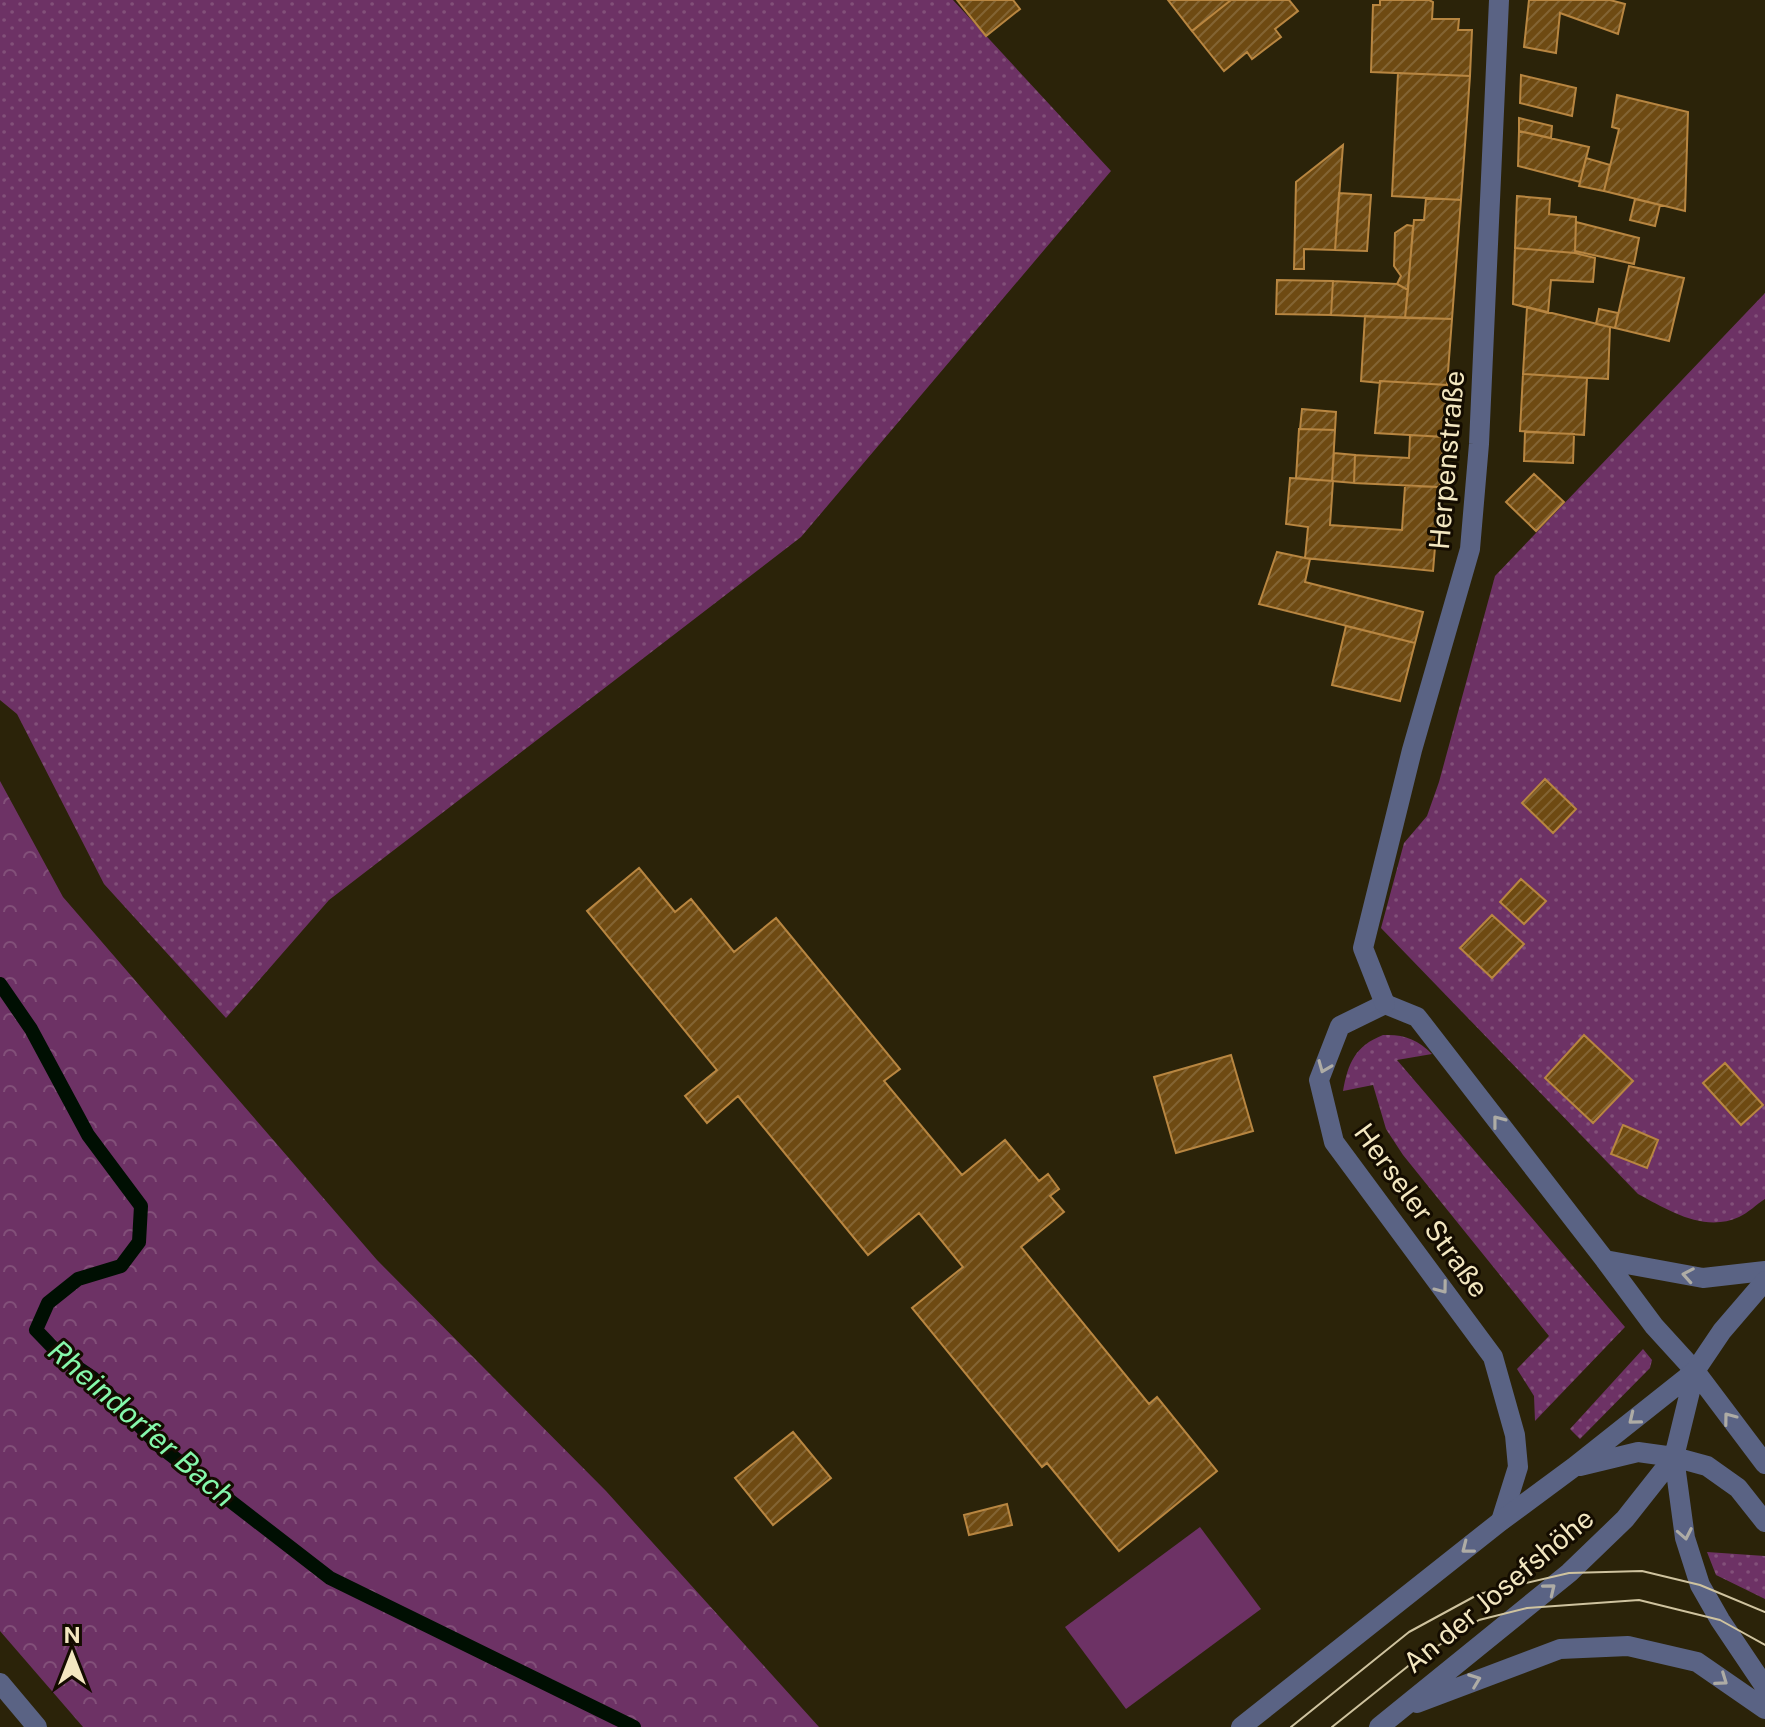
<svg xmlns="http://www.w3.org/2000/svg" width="1765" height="1727" viewBox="0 0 1765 1727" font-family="'Public Sans',sans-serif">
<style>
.grass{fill:url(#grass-dots)}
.park{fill:url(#park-crowns)}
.pitch{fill:#6d3265}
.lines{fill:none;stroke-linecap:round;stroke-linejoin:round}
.stream{stroke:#000f02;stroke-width:14}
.building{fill:url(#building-hatch);stroke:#b88641;stroke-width:2}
.service{stroke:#5a6384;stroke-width:20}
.minor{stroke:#5a6384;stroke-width:20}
.tertiary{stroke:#5a6384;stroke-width:20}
.tram{stroke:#cfc39f;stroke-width:2}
.oneway{stroke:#aeaca5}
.labels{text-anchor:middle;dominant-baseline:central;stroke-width:6;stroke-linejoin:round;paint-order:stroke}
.street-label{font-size:28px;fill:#f3e7c0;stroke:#140c00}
.water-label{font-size:30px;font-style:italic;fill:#85f8ab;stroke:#140c00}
</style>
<defs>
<pattern id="grass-dots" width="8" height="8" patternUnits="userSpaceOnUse" patternTransform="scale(2)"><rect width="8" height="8" fill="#6d3265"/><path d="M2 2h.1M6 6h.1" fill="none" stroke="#825079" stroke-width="1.8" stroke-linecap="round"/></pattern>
<pattern id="park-crowns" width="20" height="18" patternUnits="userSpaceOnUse" patternTransform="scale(2)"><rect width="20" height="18" fill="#6d3265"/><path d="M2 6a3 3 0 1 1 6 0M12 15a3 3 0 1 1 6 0" fill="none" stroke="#825079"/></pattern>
<pattern id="building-hatch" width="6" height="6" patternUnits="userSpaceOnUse" patternTransform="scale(2)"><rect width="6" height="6" fill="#6e4a12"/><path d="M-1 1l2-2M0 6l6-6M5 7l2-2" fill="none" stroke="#836433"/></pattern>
</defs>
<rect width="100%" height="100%" fill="#2b2309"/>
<path class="grass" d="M 0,0 L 953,0 L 1111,171 L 801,537 L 329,900 L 226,1018 L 104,884 L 17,714 L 0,700 Z
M 1765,293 L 1765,1199 C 1757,1204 1748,1213 1739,1217 C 1704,1233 1668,1210 1638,1194 L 1381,928 L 1404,843 L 1427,816 L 1439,782 L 1495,576 Z
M 1383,1035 C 1404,1034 1417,1039 1432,1054 L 1397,1060 L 1625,1327 L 1535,1421 L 1534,1396 L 1517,1369 L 1549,1336 L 1403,1155 L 1386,1129 L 1373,1085 L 1343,1091 C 1348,1063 1355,1046 1383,1035 Z
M 1643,1349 L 1652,1360 L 1650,1368 L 1580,1439 L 1570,1429 Z
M 1707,1552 L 1765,1556 L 1765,1599 L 1716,1575 Z"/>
<path class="park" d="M 0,781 L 63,897 L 377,1260 L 606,1491 L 819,1727 L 83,1727 L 0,1631 Z"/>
<path class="pitch" d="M 1200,1527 L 1261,1609 L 1126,1709 L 1065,1627 Z"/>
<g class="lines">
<path class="stream" d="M 0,984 L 31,1029 L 88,1135 L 141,1206 L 139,1242 L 121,1266 L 78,1279 L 48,1303 L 36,1330 L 62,1357 L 93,1378 L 158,1445 L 330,1578 L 634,1727"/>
</g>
<path class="building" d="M 957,0 L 1013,0 L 1020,9 L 986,36 Z
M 1168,0 L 1231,0 L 1192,31 Z
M 1231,0 L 1289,0 L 1298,11 L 1275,29 L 1281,37 L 1252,59 L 1247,52 L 1224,71 L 1192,31 Z
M 1380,0 L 1429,0 L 1433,2 L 1432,19 L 1459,19 L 1458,30 L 1472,30 L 1470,76 L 1371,72 L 1373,5 L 1380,5 Z
M 1529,0 L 1610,0 L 1625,4 L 1618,34 L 1560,13 L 1556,53 L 1524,47 Z
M 1398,73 L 1470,76 L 1461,200 L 1392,196 Z
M 1521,75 L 1576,88 L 1572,116 L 1520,103 Z
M 1617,95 L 1688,112 L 1685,211 L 1604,191 L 1619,129 L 1612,127 Z
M 1519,118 L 1552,126 L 1551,138 L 1519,131 Z
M 1519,131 L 1589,147 L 1580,182 L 1518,166 Z
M 1343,145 L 1335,250 L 1304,249 L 1304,269 L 1294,269 L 1296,182 Z
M 1586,158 L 1610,165 L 1604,191 L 1579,186 Z
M 1339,193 L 1371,195 L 1367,251 L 1335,250 Z
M 1517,196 L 1550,199 L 1549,214 L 1576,217 L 1575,253 L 1515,248 Z
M 1426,198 L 1461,200 L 1452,319 L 1405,318 L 1414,220 L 1424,220 Z
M 1635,199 L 1660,205 L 1655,226 L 1630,220 Z
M 1576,222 L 1639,238 L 1634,264 L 1575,251 Z
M 1407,225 L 1413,226 L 1408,290 L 1397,284 L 1401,276 L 1394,266 L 1395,233 Z
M 1515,248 L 1575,253 L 1595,258 L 1593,282 L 1551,280 L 1548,313 L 1513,304 Z
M 1629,266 L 1684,278 L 1669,341 L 1615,328 Z
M 1277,280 L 1333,281 L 1331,315 L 1276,314 Z
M 1333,281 L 1397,284 L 1408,290 L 1405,318 L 1331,315 Z
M 1527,307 L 1610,327 L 1608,379 L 1523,374 Z
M 1599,309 L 1618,313 L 1615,328 L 1596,324 Z
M 1365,316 L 1452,319 L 1447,385 L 1380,381 L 1380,383 L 1361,381 Z
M 1523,374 L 1587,378 L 1584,435 L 1520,431 Z
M 1380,381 L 1447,385 L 1444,437 L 1375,433 Z
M 1302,409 L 1336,412 L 1335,430 L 1300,429 Z
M 1299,429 L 1335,430 L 1332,481 L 1296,478 Z
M 1525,432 L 1574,434 L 1573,463 L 1524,461 Z
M 1410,435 L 1444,437 L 1440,487 L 1354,483 L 1355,455 L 1409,458 Z
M 1334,453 L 1355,455 L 1354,483 L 1332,481 Z
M 1534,474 L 1564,502 L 1536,531 L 1506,502 Z
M 1290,478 L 1333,481 L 1330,525 L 1402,530 L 1405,486 L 1440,487 L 1433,571 L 1305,558 L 1308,527 L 1286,524 Z
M 1277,552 L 1310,559 L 1305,582 L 1423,612 L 1415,643 L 1259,604 Z
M 1346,626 L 1415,643 L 1400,701 L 1332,685 Z
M 1545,779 L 1576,809 L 1553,833 L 1522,803 Z
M 639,868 L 675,912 L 691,899 L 734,952 L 776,918 L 900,1069 L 884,1081 L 962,1175 L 1005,1140 L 1039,1181 L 1048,1174 L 1059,1189 L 1050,1196 L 1064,1212 L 1021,1247 L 1149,1404 L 1157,1397 L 1217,1471 L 1119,1551 L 1047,1463 L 1042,1467 L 912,1308 L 963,1267 L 919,1213 L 868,1255 L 738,1096 L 707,1123 L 685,1096 L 717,1070 L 587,911 Z
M 1521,879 L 1546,901 L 1524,924 L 1500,902 Z
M 1492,915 L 1524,944 L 1492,978 L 1460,948 Z
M 1584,1035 L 1633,1081 L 1593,1123 L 1545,1078 Z
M 1231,1055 L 1253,1131 L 1176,1153 L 1154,1077 Z
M 1725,1063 L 1763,1105 L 1741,1125 L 1703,1083 Z
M 1623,1125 L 1658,1140 L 1647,1168 L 1611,1154 Z
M 793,1432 L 831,1478 L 773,1525 L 735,1478 Z
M 1007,1504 L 1012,1525 L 969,1535 L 964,1515 Z"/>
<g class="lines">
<path class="service" d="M 1605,1260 L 1654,1326 L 1695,1371
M 1501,1521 L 1518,1467 L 1515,1435 L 1493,1357 L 1334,1142 L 1319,1080 L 1340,1026 L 1385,1004 L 1417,1017 L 1605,1260 L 1703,1278 L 1765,1271"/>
<path class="minor" d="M 1385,1004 L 1363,948 L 1412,750 L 1470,549 L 1479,444 L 1499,0
M 0,1683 L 37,1727"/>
<path class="tertiary" d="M 1765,1281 L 1722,1331 L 1695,1371 L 1674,1457 L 1685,1538 L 1700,1585 L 1720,1620 L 1765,1687
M 1695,1371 L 1765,1464
M 1580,1466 L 1638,1452 L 1674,1457 L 1707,1466 L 1738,1488 L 1765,1522
M 1417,1703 L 1560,1649 L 1628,1646 L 1697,1662 L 1765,1709
M 1241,1727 L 1501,1521 L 1574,1467 L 1695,1371
M 1379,1727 L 1569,1573 L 1625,1519 L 1674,1457"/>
<path class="tram" d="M 1291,1727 L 1409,1632 L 1479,1594 L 1569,1573 L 1642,1571 L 1700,1585 L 1765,1612
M 1332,1727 L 1417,1659 L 1479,1620 L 1527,1608 L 1639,1600 L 1720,1620 L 1765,1645"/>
</g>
<defs><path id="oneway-chevron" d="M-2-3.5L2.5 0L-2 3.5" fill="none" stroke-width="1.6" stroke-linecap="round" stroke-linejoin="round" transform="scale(2)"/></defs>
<g class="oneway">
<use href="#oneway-chevron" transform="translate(1324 1067) rotate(112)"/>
<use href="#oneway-chevron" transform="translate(1498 1121) rotate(-128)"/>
<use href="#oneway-chevron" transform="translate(1688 1275) rotate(-170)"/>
<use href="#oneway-chevron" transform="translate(1442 1288) rotate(53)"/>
<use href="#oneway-chevron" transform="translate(1729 1418) rotate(-127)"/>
<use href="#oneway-chevron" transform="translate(1634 1419) rotate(141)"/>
<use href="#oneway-chevron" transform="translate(1685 1534) rotate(79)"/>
<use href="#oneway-chevron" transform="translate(1467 1548) rotate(142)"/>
<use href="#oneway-chevron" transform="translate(1550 1589) rotate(-39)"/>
<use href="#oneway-chevron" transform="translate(1475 1680) rotate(-21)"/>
<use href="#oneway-chevron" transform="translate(1722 1680) rotate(35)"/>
</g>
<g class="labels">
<g class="street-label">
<text transform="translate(1446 460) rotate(-85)">Herpenstraße</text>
<text transform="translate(1422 1210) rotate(54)">Herseler Straße</text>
<text transform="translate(1498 1590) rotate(-40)">An der Josefshöhe</text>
</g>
<g class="water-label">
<text transform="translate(142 1423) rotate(41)">Rheindorfer Bach</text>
</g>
</g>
<g transform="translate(72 1655)" stroke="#140c00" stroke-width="6" paint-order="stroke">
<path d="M0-6L14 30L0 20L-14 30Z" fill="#f3e7c0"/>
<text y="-12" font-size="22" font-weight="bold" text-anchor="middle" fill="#f3e7c0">N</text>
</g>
</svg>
